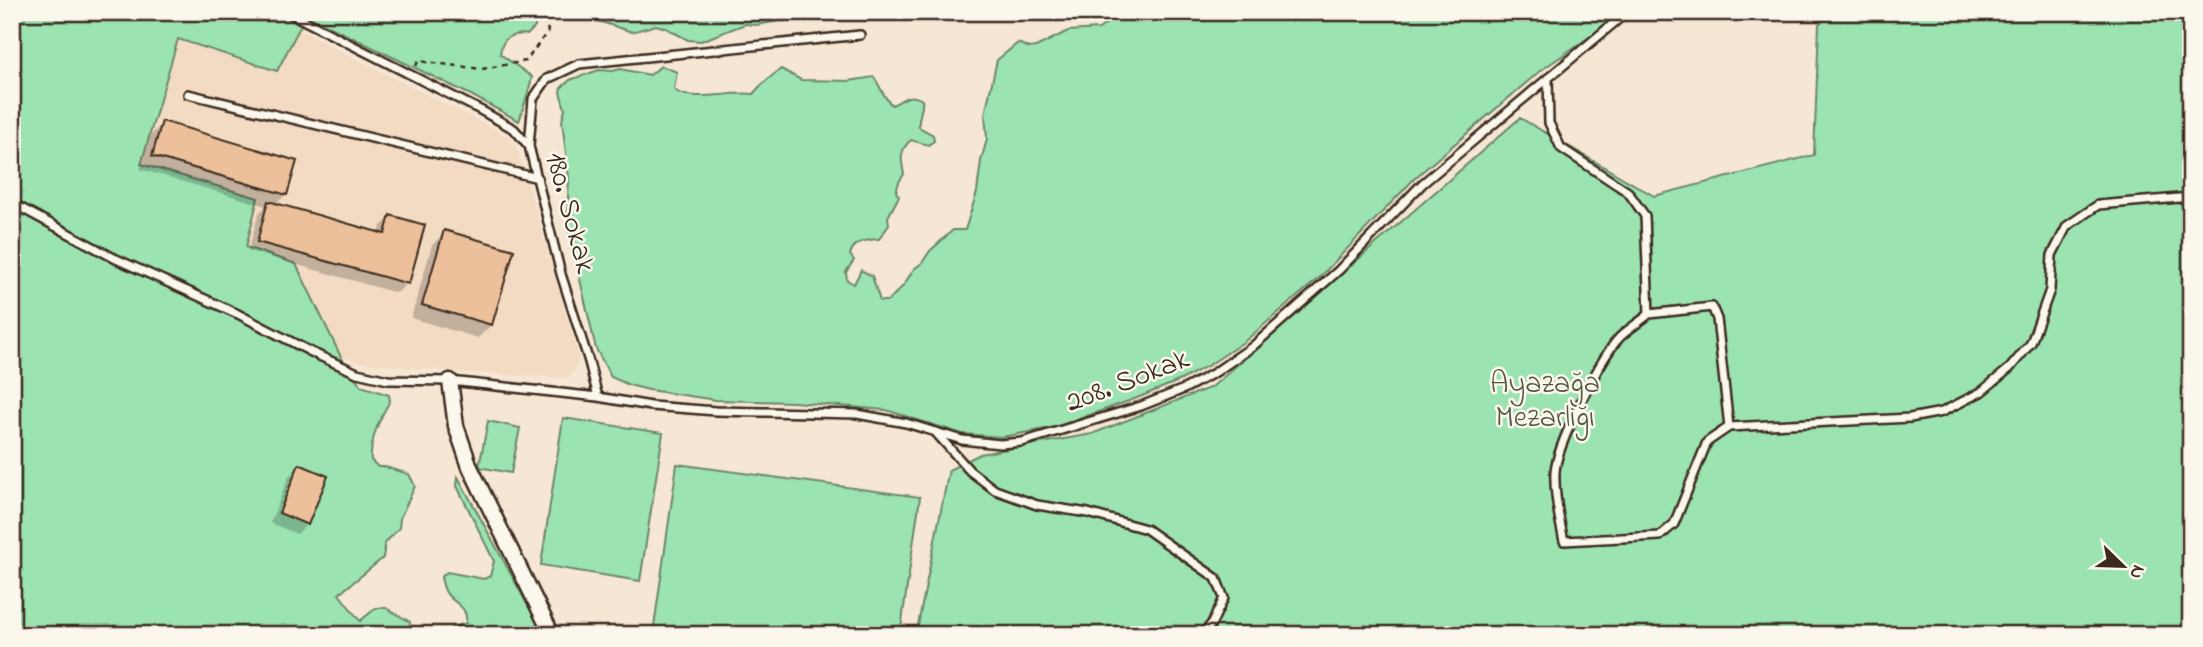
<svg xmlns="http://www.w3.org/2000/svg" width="2203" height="647" viewBox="0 0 2203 647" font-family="'Indie Flower',sans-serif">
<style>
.built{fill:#f3dbc3}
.green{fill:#9be4b2;stroke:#6b8768;stroke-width:2}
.shadow{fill:#0003}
.building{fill:#ecc09b;stroke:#3b2a1e;stroke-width:2}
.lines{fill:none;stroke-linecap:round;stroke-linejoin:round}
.service-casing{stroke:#3b2a1e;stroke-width:12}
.minor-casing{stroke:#3b2a1e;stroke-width:19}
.path{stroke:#3b2a1e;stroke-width:2.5;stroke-dasharray:5 5;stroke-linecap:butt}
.service{stroke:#fbf7ec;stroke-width:7}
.minor{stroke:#fbf7ec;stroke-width:14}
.labels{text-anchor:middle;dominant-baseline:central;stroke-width:5;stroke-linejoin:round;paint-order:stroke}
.street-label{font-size:30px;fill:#3b2a1e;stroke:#fbf7ec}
.park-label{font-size:30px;fill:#535843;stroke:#fbf7ec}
</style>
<rect width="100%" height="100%" fill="#f6e6d4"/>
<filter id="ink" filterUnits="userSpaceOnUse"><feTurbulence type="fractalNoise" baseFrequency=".0143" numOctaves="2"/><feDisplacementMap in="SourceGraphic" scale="14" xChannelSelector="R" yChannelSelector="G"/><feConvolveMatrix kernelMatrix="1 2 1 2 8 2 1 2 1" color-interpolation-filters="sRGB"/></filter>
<g filter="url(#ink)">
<path class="built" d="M 298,29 L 510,137 L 517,148 L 578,354 L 578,362 L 574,372 L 566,378 L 456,372 L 358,362 L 341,357 L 296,264 L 246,247 L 141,164 L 177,39 L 277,71 Z"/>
<path class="green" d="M 12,12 L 535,12 L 535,27 L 528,34 C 512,34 502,36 500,54 L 532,77 C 531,83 521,116 519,121 L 469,94 L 306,15 L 277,71 L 178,39 L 141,164 L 258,198 L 246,247 L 296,264 L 341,357 L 361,386 L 389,395 L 390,401 C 379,419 370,439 371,460 L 378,467 L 385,467 L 409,474 L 415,486 L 400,518 L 399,528 L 385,543 L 383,558 L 339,594 L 360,621 L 376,608 L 386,608 L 410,622 L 409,635 L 12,635 Z
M 556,12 L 875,12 L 855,18 L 839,20 L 814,20 L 803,17 L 756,25 L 745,24 L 701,41 L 688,40 L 666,28 L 656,25 L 632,32 L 595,20 L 577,20 L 559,16 Z
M 1152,12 L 1178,12 L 1203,18 L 1213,12 L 1617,12 L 1595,33 L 1540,71 L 1416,177 L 1319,278 L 1245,341 L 1209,365 L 1181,380 L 1137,398 L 1056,427 L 1002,437 L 963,434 L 886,410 L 794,402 L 716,400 L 649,390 L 629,385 L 611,377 L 596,349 L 568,227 L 567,217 L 569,178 L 562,121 L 565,109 L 560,92 L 561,88 L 570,80 L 599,70 L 613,71 L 620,69 L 650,75 L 661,66 L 677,72 L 674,89 C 684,103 734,91 753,94 C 762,83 770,77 781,69 L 801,80 L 849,81 L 874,77 C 881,87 882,96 892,105 C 904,100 908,92 922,100 C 924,109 917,117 919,127 L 933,135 L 934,141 L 928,145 L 911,140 C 899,150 901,160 904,174 L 899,182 L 896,192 L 899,196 L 888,217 L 889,225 L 879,239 C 867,240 853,241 850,255 L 854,260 L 846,272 L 847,280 L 854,284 L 861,270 L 872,276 L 880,301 L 888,301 L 903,286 L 914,269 L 922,263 L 930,251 L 953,230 L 965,230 L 977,192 L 981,161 L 987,139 L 985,114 L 997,60 L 1018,43 L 1029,48 L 1036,47 L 1068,31 L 1099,29 L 1116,16 L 1126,17 Z
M 1832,12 L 2191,12 L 2191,635 L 916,635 L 949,470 L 980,454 L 1092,434 L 1212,387 L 1520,118 L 1654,196 L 1814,155 L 1819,24 Z
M 563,418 L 663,433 L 640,581 L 541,565 Z
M 488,421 L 520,428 L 511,473 L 479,467 Z
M 677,464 L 920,497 L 900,635 L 653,634 Z
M 458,477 L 544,635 L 452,635 L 451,628 L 466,623 C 468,606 456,605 447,594 C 444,590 442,582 441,577 L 447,572 L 484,579 L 490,576 L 494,561 L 457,486 Z"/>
<path class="shadow" d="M 163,123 L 286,194 L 275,205 L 379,234 L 381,226 L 391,217 L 407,283 L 397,293 L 248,251 L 259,213 L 266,206 L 140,169 L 150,136 Z
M 445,232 L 491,325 L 478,338 L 411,318 L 432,245 Z
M 299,466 L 307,524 L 297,534 L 270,523 L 289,476 Z"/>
<path class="building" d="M 162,121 L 297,161 L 287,195 L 152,156 Z
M 268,201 L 385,234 L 390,215 L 425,225 L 409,284 L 257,242 Z
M 444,230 L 514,250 L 492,325 L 422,305 Z
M 299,464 L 328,476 L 308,525 L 279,513 Z"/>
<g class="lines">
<g class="service-casing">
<path id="service" d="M 287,12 L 482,111 L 514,129 L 529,146 L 561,274 L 589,362 L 598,397
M 1548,78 L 1549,123 L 1561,148 L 1628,192 L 1645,216 L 1649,314 L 1712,307 L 1717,319 L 1729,427
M 188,94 L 538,178
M 529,146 L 533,99 L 547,79 L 579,64 L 860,35
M 12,203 L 114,258 L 238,314 L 313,353 L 357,373 L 388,380 L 450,381 L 598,397 L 651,406 L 716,411 L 857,414 L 906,423 L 962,440 L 1000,444 L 1022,442 L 1141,406 L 1184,389 L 1214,373 L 1252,347 L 1339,270 L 1422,184 L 1627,12
M 1649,314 C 1640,322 1628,329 1620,337 C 1601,356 1556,447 1555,472 C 1554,495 1559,519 1564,541 L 1660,536 L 1674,524 L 1707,442 L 1729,427 L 1910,418 L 1942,412 L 1981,392 L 2010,368 L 2031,343 L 2050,290 L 2052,255 L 2067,226 L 2098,205 L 2191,197
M 937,434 L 970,471 L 995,490 L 1037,505 L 1088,513 L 1146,529 L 1216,578 L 1224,598 L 1212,623 L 1203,635"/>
</g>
<g class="minor-casing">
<path id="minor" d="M 450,381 L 456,426 L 470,467 L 552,635"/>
</g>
<path class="path" d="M 416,66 L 418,61 L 482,69 L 526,61 L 548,31 L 543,12"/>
<use href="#service" class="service"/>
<use href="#minor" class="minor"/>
</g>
</g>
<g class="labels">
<g class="street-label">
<text transform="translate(569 213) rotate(75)">180. Sokak</text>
<text transform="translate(1128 382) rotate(-21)">208. Sokak</text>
</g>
<g class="park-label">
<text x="1545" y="385">Ayazağa<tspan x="1545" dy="34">Mezarlığı</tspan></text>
</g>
</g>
<rect width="2203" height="647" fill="none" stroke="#fbf7ec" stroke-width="42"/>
<rect x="21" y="21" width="2161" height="605" fill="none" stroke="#3b2a1e" stroke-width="2.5" filter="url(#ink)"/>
<g transform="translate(2123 566) rotate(113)" stroke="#fbf7ec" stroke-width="5" paint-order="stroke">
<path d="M0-5L12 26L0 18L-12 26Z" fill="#3b2a1e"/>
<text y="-10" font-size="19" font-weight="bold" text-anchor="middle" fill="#3b2a1e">N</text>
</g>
</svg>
